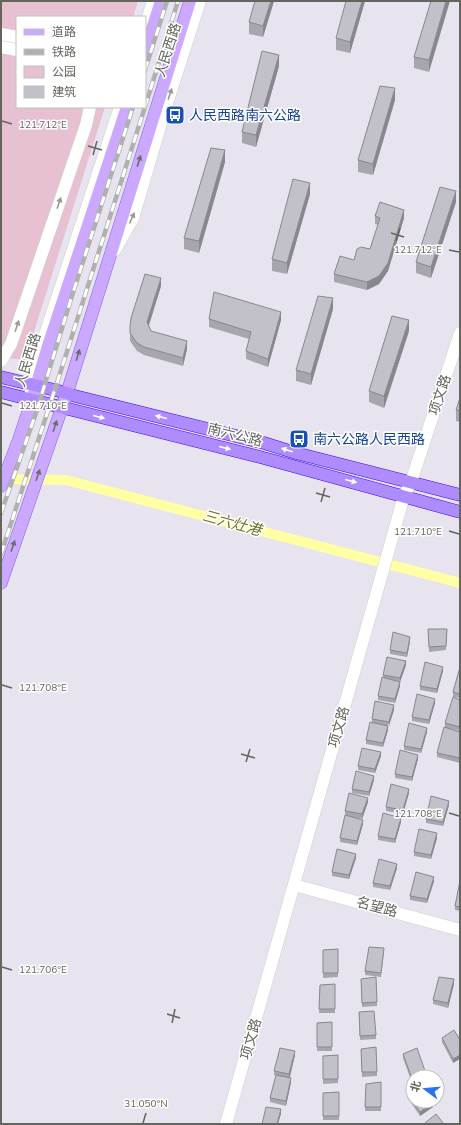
<svg xmlns="http://www.w3.org/2000/svg" width="461" height="1125" viewBox="0 0 461 1125" font-family="'Nunito Sans','Noto Sans SC',sans-serif">
<style>
.green{fill:#e7c0d1}
.lines{fill:none;stroke-linecap:round;stroke-linejoin:round}
.canal{stroke:#ffffa4;stroke-width:10}
.minor-casing{stroke:#cecfc8;stroke-width:13}
.major-casing{stroke:#8459f3;stroke-width:13}
.highway-casing{stroke:#3c00f3;stroke-width:13}
.minor{stroke:#fff;stroke-width:12}
.major{stroke:#cba9ff;stroke-width:12}
.highway{stroke:#af8cfe;stroke-width:12}
.rail-casing{stroke:#b0b1af;stroke-width:4.5}
.rail{stroke:#fff;stroke-width:3;stroke-dasharray:9;stroke-linecap:butt}
.wall{fill:#a7a6ae}
.shaded-wall{fill:#88878d}
.building{fill:#c2c1ca;stroke:#88878d}
.oneway{fill:#9a9b95}
.oneway2{fill:#6e6c6c}
.oneway3{fill:#fff}
.ticks{fill:none;stroke:#64655c;stroke-width:1.5}
.labels{text-anchor:middle;dominant-baseline:central;stroke-width:3;stroke-linejoin:round;paint-order:stroke}
.street-label{font-size:14px;fill:#64655c;stroke:#fff}
.transit-label{font-size:14px;fill:#164399;stroke:#fff;text-anchor:start}
.water-label{font-size:15px;font-style:italic;fill:#6e742d;stroke:#fff}
.ticks-label{font-size:10px;text-anchor:middle;fill:#64655c;stroke:#fff;stroke-width:3;stroke-linejoin:round;paint-order:stroke}
</style>
<rect width="100%" height="100%" fill="#e8e4ef"/>
<path class="green" d="M 1,1 L 138,1 L 133,17 L 17,17 L 17,107 L 105,107 L 25,360 L 1,357 Z"/>
<g class="lines">
<path class="canal" d="M 1,479 L 66,480 L 460,583"/>
<g class="minor-casing">
<path id="minor" d="M 145,27 L 153,1
M 1,34 L 17,37
M 1,47 L 17,50
M 115,250 L 133,218 L 164,113 L 200,1
M 1,361 L 11,344 L 86,125 L 90,107
M 31,394 L 30,385 L 39,353 L 120,107
M 294,885 L 460,930
M 226,1124 L 404,496 L 411,482 L 460,333"/>
</g>
<g class="major-casing">
<path id="major" d="M 145,51 L 161,1
M 1,486 L 19,439 L 32,400 L 48,346 L 127,107
M 1,583 L 67,393 L 190,1"/>
</g>
<g class="highway-casing">
<path id="highway" d="M 1,377 L 67,393 L 75,396 L 264,443 L 296,453 L 460,495
M 1,392 L 260,457 L 460,512"/>
</g>
<use href="#minor" class="minor"/>
<use href="#major" class="major"/>
<use href="#highway" class="highway"/>
<g class="rail-casing">
<path id="rail" d="M 145,70 L 167,1
M 145,107 L 178,1
M 1,513 L 36,413 L 71,299 L 133,107
M 1,554 L 56,386 L 145,107"/>
</g>
<use href="#rail" class="rail"/>
</g>
<path class="wall" d="M 255,1 L 274,1 L 263,37 L 249,34 L 249,22 Z
M 365,1 L 350,53 L 336,50 L 336,38 Z
M 431,1 L 429,72 L 414,68 L 414,57 Z
M 279,66 L 256,147 L 242,143 L 242,132 Z
M 395,100 L 373,175 L 358,172 L 358,160 Z
M 460,134 L 460,148 L 459,148 L 459,137 Z
M 225,162 L 199,253 L 184,249 L 184,238 Z
M 310,194 L 287,274 L 272,271 L 272,259 Z
M 456,202 L 431,278 L 416,273 L 416,262 Z
M 375,216 L 404,218 L 388,271 L 379,284 L 367,290 L 334,282 L 334,274 L 370,249 L 378,225 L 375,224 Z
M 161,286 L 149,326 L 151,331 L 187,349 L 183,366 L 144,355 L 137,351 L 130,341 L 130,326 Z
M 333,309 L 311,385 L 296,381 L 296,370 Z
M 209,319 L 281,320 L 268,367 L 246,359 L 246,351 L 249,339 L 209,327 Z
M 409,331 L 384,408 L 369,402 L 369,391 Z
M 460,398 L 460,422 L 456,421 L 456,410 Z
M 428,629 L 447,629 L 446,650 L 429,652 Z
M 410,641 L 407,657 L 390,654 L 390,650 Z
M 406,665 L 400,682 L 400,686 L 395,703 L 378,700 L 378,696 L 383,678 L 383,675 Z
M 460,667 L 460,698 L 453,697 L 453,692 Z
M 443,671 L 437,693 L 420,690 L 420,686 Z
M 460,700 L 460,731 L 448,728 L 460,732 L 460,763 L 437,757 L 437,753 L 445,727 L 445,723 Z
M 435,703 L 429,724 L 412,721 L 412,717 Z
M 394,710 L 388,726 L 388,730 L 383,747 L 366,744 L 366,740 L 372,722 L 372,719 Z
M 427,732 L 421,753 L 404,750 L 404,746 Z
M 381,756 L 375,773 L 358,770 L 358,766 Z
M 418,759 L 412,781 L 395,778 L 395,774 Z
M 374,780 L 369,796 L 352,793 L 352,789 Z
M 409,793 L 403,814 L 386,811 L 386,807 Z
M 368,802 L 362,819 L 353,817 L 363,824 L 357,845 L 340,842 L 340,838 L 345,815 L 345,811 Z
M 449,805 L 443,826 L 426,823 L 426,819 Z
M 401,822 L 395,843 L 378,840 L 378,836 Z
M 437,838 L 431,859 L 414,856 L 414,852 Z
M 356,858 L 349,879 L 332,876 L 332,872 Z
M 397,868 L 390,890 L 373,887 L 373,883 Z
M 434,881 L 427,903 L 410,900 L 410,896 Z
M 460,881 L 460,911 L 455,910 L 455,906 Z
M 338,949 L 338,977 L 323,978 L 323,950 Z
M 384,952 L 381,977 L 365,975 L 365,971 Z
M 361,979 L 377,1002 L 377,1006 L 362,1007 Z
M 335,984 L 335,1013 L 319,1013 L 320,985 Z
M 454,984 L 448,1008 L 433,1004 L 433,1000 Z
M 359,1012 L 376,1035 L 376,1039 L 360,1040 Z
M 332,1022 L 332,1051 L 317,1051 L 317,1023 Z
M 442,1038 L 460,1040 L 453,1063 L 442,1042 Z
M 361,1049 L 377,1072 L 377,1076 L 362,1077 Z
M 403,1054 L 425,1075 L 411,1080 L 403,1058 Z
M 295,1055 L 290,1077 L 291,1082 L 286,1106 L 270,1102 L 270,1098 L 276,1075 L 274,1075 L 274,1071 Z
M 338,1055 L 338,1083 L 323,1084 L 323,1056 Z
M 381,1082 L 381,1111 L 365,1111 L 366,1084 Z
M 339,1092 L 339,1120 L 323,1120 L 323,1093 Z
M 407,1093 L 433,1107 L 420,1116 L 407,1097 Z"/>
<path class="shaded-wall" d="M 271,1 L 274,1 L 263,37 L 263,26 Z
M 362,1 L 365,1 L 350,53 L 350,42 Z
M 446,1 L 450,1 L 429,72 L 429,60 Z
M 279,55 L 279,66 L 256,147 L 256,135 Z
M 395,88 L 395,100 L 373,175 L 373,164 Z
M 225,150 L 225,162 L 199,253 L 199,241 Z
M 310,183 L 310,194 L 287,274 L 287,263 Z
M 456,191 L 456,202 L 431,278 L 431,267 Z
M 404,210 L 404,218 L 388,271 L 379,284 L 367,290 L 367,282 Z
M 161,278 L 161,286 L 147,330 L 147,322 Z
M 333,298 L 333,309 L 311,385 L 311,374 Z
M 281,312 L 281,320 L 268,367 L 268,359 Z
M 409,320 L 409,331 L 384,408 L 384,396 Z
M 187,341 L 187,349 L 183,366 L 183,358 Z
M 410,637 L 410,641 L 407,657 L 407,653 Z
M 406,661 L 406,665 L 400,682 L 400,678 Z
M 443,667 L 443,671 L 437,693 L 437,689 Z
M 400,682 L 400,686 L 395,703 L 395,699 Z
M 435,699 L 435,703 L 429,724 L 429,720 Z
M 394,705 L 394,710 L 389,726 L 389,722 Z
M 388,726 L 388,730 L 383,747 L 383,743 Z
M 427,728 L 427,732 L 421,753 L 421,749 Z
M 381,752 L 381,756 L 375,773 L 375,769 Z
M 418,755 L 418,759 L 412,781 L 412,777 Z
M 374,776 L 374,780 L 369,796 L 369,792 Z
M 409,789 L 409,793 L 403,814 L 403,810 Z
M 368,798 L 368,802 L 362,819 L 362,814 Z
M 449,801 L 449,805 L 443,826 L 443,822 Z
M 401,818 L 401,822 L 395,843 L 395,839 Z
M 363,820 L 363,824 L 357,845 L 357,841 Z
M 437,833 L 437,838 L 431,859 L 431,855 Z
M 356,854 L 356,858 L 349,879 L 349,875 Z
M 397,864 L 397,868 L 390,890 L 390,886 Z
M 434,877 L 434,881 L 427,903 L 427,899 Z
M 454,979 L 454,984 L 448,1008 L 448,1003 Z
M 295,1051 L 295,1055 L 289,1079 L 289,1074 Z
M 460,1055 L 460,1059 L 453,1063 L 453,1059 Z
M 425,1071 L 425,1075 L 421,1077 L 413,1077 L 413,1080 L 411,1080 L 411,1076 Z
M 291,1078 L 291,1082 L 286,1106 L 286,1101 Z
M 433,1103 L 433,1107 L 420,1116 L 420,1112 Z
M 281,1109 L 281,1114 L 278,1124 L 277,1124 Z"/>
<path class="building" d="M 255,1 L 271,1 L 263,26 L 249,22 Z
M 346,1 L 362,1 L 350,42 L 336,38 Z
M 431,1 L 446,1 L 429,60 L 414,57 Z
M 262,51 L 279,55 L 256,135 L 242,132 Z
M 380,86 L 395,88 L 373,164 L 358,160 Z
M 211,148 L 225,150 L 199,241 L 184,238 Z
M 293,179 L 310,183 L 287,263 L 272,259 Z
M 440,187 L 456,191 L 431,267 L 416,262 Z
M 380,202 L 404,210 L 388,263 L 379,276 L 367,282 L 334,274 L 340,256 L 354,260 L 357,249 L 361,247 L 370,249 L 380,218 L 375,216 Z
M 145,274 L 161,278 L 147,322 L 151,331 L 187,341 L 183,358 L 144,347 L 137,343 L 130,333 L 130,326 L 131,318 Z
M 214,292 L 281,312 L 268,359 L 246,351 L 251,332 L 209,319 Z
M 318,296 L 333,298 L 311,374 L 296,370 Z
M 392,316 L 409,320 L 384,396 L 369,391 Z
M 460,398 L 460,411 L 456,410 Z
M 428,629 L 447,629 L 446,646 L 429,647 Z
M 393,632 L 410,637 L 407,653 L 390,650 Z
M 387,657 L 406,661 L 400,678 L 383,675 Z
M 425,662 L 443,667 L 437,689 L 420,686 Z
M 460,667 L 460,694 L 453,692 Z
M 382,677 L 400,682 L 395,699 L 378,696 Z
M 417,694 L 435,699 L 429,720 L 412,717 Z
M 453,697 L 460,700 L 460,727 L 445,723 Z
M 375,701 L 394,705 L 389,722 L 372,719 Z
M 370,722 L 388,726 L 383,743 L 366,740 Z
M 409,723 L 427,728 L 421,749 L 404,746 Z
M 444,727 L 460,732 L 460,758 L 437,753 Z
M 362,748 L 381,752 L 375,769 L 358,766 Z
M 400,750 L 418,755 L 412,777 L 395,774 Z
M 356,771 L 374,776 L 369,792 L 352,789 Z
M 391,784 L 409,789 L 403,810 L 386,807 Z
M 349,793 L 368,798 L 362,814 L 345,811 Z
M 431,796 L 449,801 L 443,822 L 426,819 Z
M 383,813 L 401,818 L 395,839 L 378,836 Z
M 345,815 L 363,820 L 357,841 L 340,838 Z
M 419,829 L 437,833 L 431,855 L 414,852 Z
M 337,849 L 356,854 L 349,875 L 332,872 Z
M 379,859 L 397,864 L 390,886 L 373,883 Z
M 416,872 L 434,877 L 427,899 L 410,896 Z
M 460,881 L 460,907 L 455,906 Z
M 369,947 L 384,948 L 381,973 L 365,971 Z
M 338,949 L 338,973 L 323,973 L 323,950 Z
M 376,977 L 377,1002 L 362,1003 L 361,979 Z
M 439,977 L 454,979 L 448,1003 L 433,1000 Z
M 335,984 L 335,1009 L 319,1009 L 320,985 Z
M 374,1011 L 376,1035 L 360,1036 L 359,1012 Z
M 332,1022 L 332,1047 L 317,1047 L 317,1023 Z
M 454,1030 L 460,1040 L 460,1055 L 453,1059 L 442,1038 Z
M 376,1047 L 377,1072 L 362,1072 L 361,1049 Z
M 280,1048 L 295,1051 L 289,1074 L 274,1071 Z
M 417,1048 L 425,1071 L 411,1076 L 403,1054 Z
M 338,1055 L 338,1079 L 323,1079 L 323,1056 Z
M 276,1075 L 291,1078 L 286,1101 L 270,1098 Z
M 381,1082 L 381,1107 L 365,1107 L 366,1084 Z
M 413,1088 L 413,1101 L 431,1101 L 433,1103 L 420,1112 L 407,1093 Z
M 339,1092 L 339,1116 L 323,1116 L 323,1093 Z
M 266,1107 L 281,1109 L 277,1124 L 262,1124 Z
M 436,1114 L 444,1124 L 425,1124 L 425,1123 Z"/>
<defs><path id="oneway-solid" d="M-6-.8H1V-3.2L6.5 0L1 3.2V.8H-6Z"/></defs>
<g class="oneway">
<use href="#oneway-solid" transform="translate(170 94) rotate(-72)"/>
<use href="#oneway-solid" transform="translate(59 203) rotate(-71)"/>
<use href="#oneway-solid" transform="translate(132 218) rotate(-66)"/>
<use href="#oneway-solid" transform="translate(17 326) rotate(-71)"/>
</g>
<g class="oneway2">
<use href="#oneway-solid" transform="translate(139 161) rotate(-73)"/>
<use href="#oneway-solid" transform="translate(78 355) rotate(-73)"/>
<use href="#oneway-solid" transform="translate(55 426) rotate(-71)"/>
<use href="#oneway-solid" transform="translate(38 475) rotate(-71)"/>
<use href="#oneway-solid" transform="translate(13 546) rotate(-71)"/>
</g>
<g class="oneway3">
<use href="#oneway-solid" transform="translate(99 417) rotate(14)"/>
<use href="#oneway-solid" transform="translate(161 417) rotate(-166)"/>
<use href="#oneway-solid" transform="translate(225 448) rotate(14)"/>
<use href="#oneway-solid" transform="translate(287 450) rotate(-162)"/>
<use href="#oneway-solid" transform="translate(351 481) rotate(15)"/>
</g>
<path class="ticks" d="M 2,121 L 12,124M 88,146 L 102,150M 93,155 L 97,141M 391,233 L 404,237M 396,241 L 400,228M 449,250 L 459,252M 2,403 L 12,406M 316,493 L 330,497M 321,502 L 325,488M 449,531 L 459,534M 2,685 L 12,688M 241,754 L 255,758M 246,762 L 250,749M 449,813 L 459,816M 2,967 L 12,970M 167,1014 L 180,1018M 172,1023 L 175,1009M 143,1123 L 146,1113"/>
<defs>
<g id="bus-square" transform="scale(1)"><rect x="-9" y="-9" width="18" height="18" rx="4" fill="#1a4fb4" stroke="#fff"/><path d="M-5-6H5V4H4V6H2V4H-2V6H-4V4H-5ZM-3.5-4V0h7V-4ZM-3.5 1.2v1.5H-2V1.2ZM2 1.2v1.5H3.5V1.2Z" fill="#fff"/></g>
</defs>
<g fill-rule="evenodd">
<use href="#bus-square" x="175" y="115"/>
<use href="#bus-square" x="299" y="439"/>
</g>
<g class="labels">
<g class="street-label">
<text transform="translate(168 50) rotate(-72)">人民西路</text>
<text transform="translate(28 360) rotate(-73)">人民西路</text>
<text transform="translate(440 395) rotate(-72)">项文路</text>
<text transform="translate(235 435) rotate(14)">南六公路</text>
<text transform="translate(339 727) rotate(-74)">项文路</text>
<text transform="translate(377 907) rotate(15)">名望路</text>
<text transform="translate(251 1039) rotate(-74)">项文路</text>
</g>
<g class="transit-label">
<text x="189" y="115">人民西路南六公路</text>
<text x="313" y="439">南六公路人民西路</text>
</g>
<g class="water-label">
<text transform="translate(232 523) rotate(15)">三六灶港</text>
</g>
</g>
<g class="ticks-label">
<text x="43" y="128">121.712°E</text>
<text x="418" y="253">121.712°E</text>
<text x="43" y="409">121.710°E</text>
<text x="418" y="535">121.710°E</text>
<text x="43" y="691">121.708°E</text>
<text x="418" y="817">121.708°E</text>
<text x="43" y="973">121.706°E</text>
<text x="146" y="1107">31.050°N</text>
</g>
<rect width="461" height="1125" fill="none" stroke="#64655c" stroke-width="4"/>
<rect x="16" y="16" width="130" height="92" fill="#ffffff" stroke="#c1c1be"/>
<rect x="24" y="29" width="20" height="6" fill="#cba9ff" stroke="#c1c1be"/>
<text x="52" y="36" font-size="12" fill="#64655c">道路</text>
<rect x="24" y="49" width="20" height="6" fill="#b0b1af" stroke="#c1c1be"/>
<text x="52" y="56" font-size="12" fill="#64655c">铁路</text>
<rect x="24" y="66" width="20" height="12" fill="#e7c0d1" stroke="#c1c1be"/>
<text x="52" y="76" font-size="12" fill="#64655c">公园</text>
<rect x="24" y="86" width="20" height="12" fill="#c2c1ca" stroke="#c1c1be"/>
<text x="52" y="96" font-size="12" fill="#64655c">建筑</text>
<g transform="translate(425 1089) rotate(286)"><circle r="19" fill="#ffffff" stroke="#c1c1be"/>
<path d="M0-3L7 15L0 10L-7 15Z" fill="#2e72eb"/>
<text y="-6" font-size="11" font-weight="bold" text-anchor="middle" fill="#64655c">北</text>
</g>
</svg>
